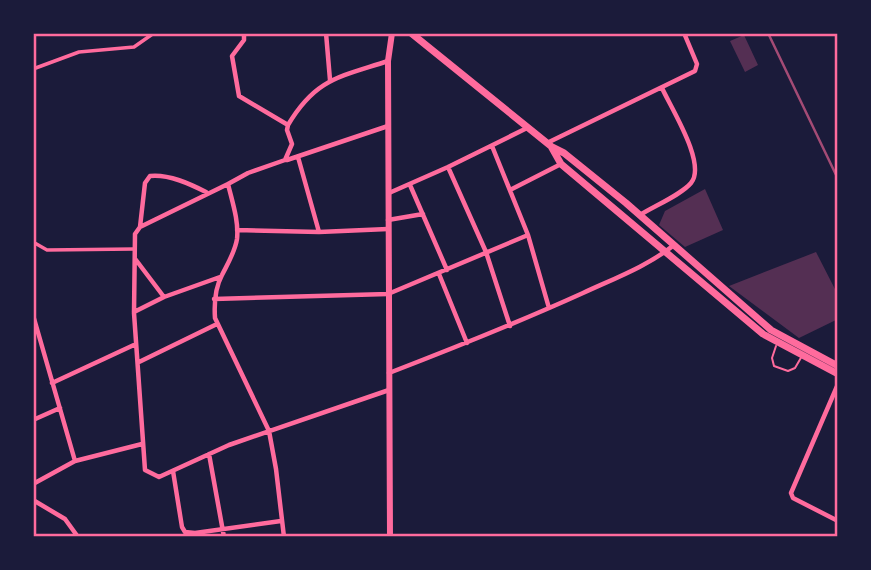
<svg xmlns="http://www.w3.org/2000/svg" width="871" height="570" viewBox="0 0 871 570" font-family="Jost,sans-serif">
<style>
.building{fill:#542f53}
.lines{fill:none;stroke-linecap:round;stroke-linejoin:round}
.service{stroke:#ff6b9d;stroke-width:2}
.pedestrian{stroke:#ff6b9d;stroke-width:3.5}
.minor{stroke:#ff6b9d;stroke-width:4.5}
.secondary{stroke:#ff6b9d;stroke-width:6}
.primary{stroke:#ff6b9d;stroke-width:7}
.rail{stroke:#a44b75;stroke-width:2.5}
.neatline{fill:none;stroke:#ff6b9d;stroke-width:2.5}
</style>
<rect width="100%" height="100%" fill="#1b1b3a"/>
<path class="building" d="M 744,35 L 758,65 L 745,72 L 730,41 Z
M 705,189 L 723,230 L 685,247 L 659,225 L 665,211 Z
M 816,252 L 838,295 L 838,319 L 799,338 L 729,286 Z"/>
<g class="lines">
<path class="service" d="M 776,346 L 772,358 L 774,366 L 788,371 L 795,368 L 802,356"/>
<path class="pedestrian" d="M 33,69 L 79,52 L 134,47 L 154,33
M 33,242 L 47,250 L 134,249"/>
<path class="minor" d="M 244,33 L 244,40 L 232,56 L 239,96 L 288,125
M 326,33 L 330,80
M 547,143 L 695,71 L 697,64 L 684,33
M 492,146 L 528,235 L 549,308
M 298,157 L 319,232
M 287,160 L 388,126
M 448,167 L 486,252 L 510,326
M 228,184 L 140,227 L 135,234 L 134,313 L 145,470 L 159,477 L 229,445 L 389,390
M 410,185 L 447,270
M 510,190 L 561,164
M 389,193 L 448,167 L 527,128
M 640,215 C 654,206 681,195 691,183 C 707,164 671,108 662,88
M 388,220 L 423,214
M 140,227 L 145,183 L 150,176 C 169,174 190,184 206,192
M 237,230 L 319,232 L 388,229
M 136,260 L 164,297
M 439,274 L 467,343
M 214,299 L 388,294 L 528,235
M 134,312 L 164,297 L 220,277
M 33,315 L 75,461
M 139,362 L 217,324
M 389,373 C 454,348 519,322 583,293 C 613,279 648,266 674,245
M 52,383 L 136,344
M 838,384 L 791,493 L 793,498 L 838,521
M 33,420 L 60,408
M 209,454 L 224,537
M 173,471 L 182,527 L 185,532 L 195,533 L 281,521
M 33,484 L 75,461 L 142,444
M 33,500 L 65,519 L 78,537
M 284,537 L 276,469 L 269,431 L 215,318 C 214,303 215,288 222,275 C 228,263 235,252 237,239 C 239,221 232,201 228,184 L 248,173 L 285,160 L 292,144 L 287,130 L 288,125 C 316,78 340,77 388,61"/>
<path class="secondary" d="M 390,537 L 388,61 L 392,33"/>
<path class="primary" d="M 411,33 L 552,147 L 564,153 L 626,203 L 771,330 L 838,366
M 552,148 L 561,164 L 763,334 L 838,374"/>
<path class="rail" d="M 768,33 L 838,179"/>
</g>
<rect width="871" height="570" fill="none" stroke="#1b1b3a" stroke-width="70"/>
<rect x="35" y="35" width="801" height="500" class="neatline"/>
</svg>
